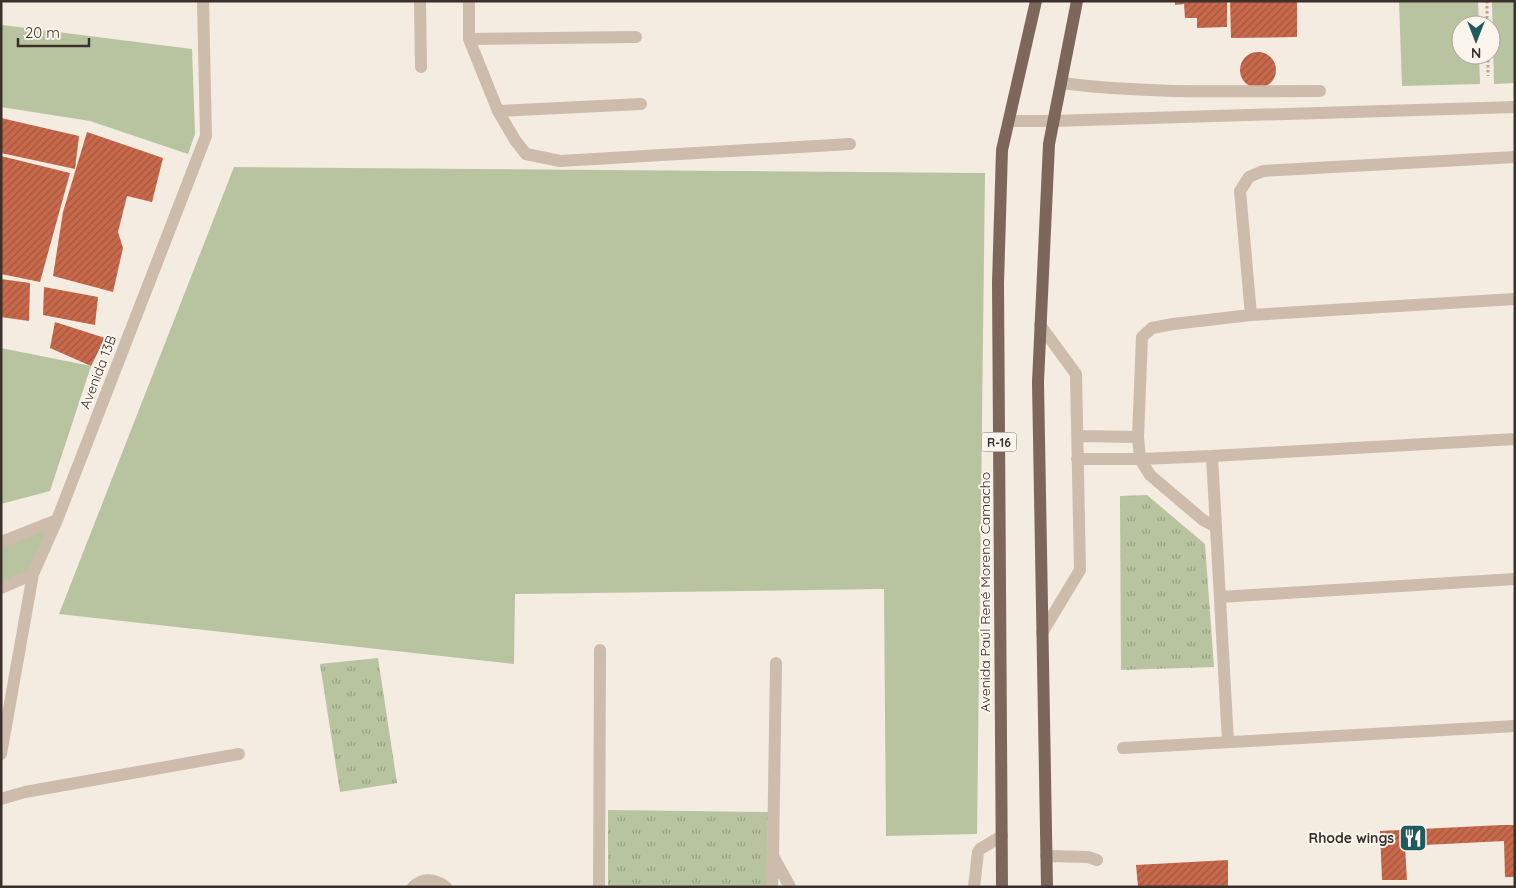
<svg xmlns="http://www.w3.org/2000/svg" width="1516" height="888" viewBox="0 0 1516 888" font-family="Quicksand,sans-serif">
<style>
.grass{fill:#b8c4a0}
.park{fill:url(#park-tufts)}
.building{fill:url(#building-hatch)}
.lines{fill:none;stroke-linecap:round;stroke-linejoin:round}
.path{stroke:#b9a596;stroke-width:3;stroke-dasharray:2.5 2.5;stroke-linecap:butt}
.service{stroke:#cdbbac;stroke-width:12}
.minor{stroke:#cdbbac;stroke-width:12}
.primary{stroke:#7d675c;stroke-width:12}
.labels{text-anchor:middle;dominant-baseline:central;stroke-width:4;stroke-linejoin:round;paint-order:stroke}
.shield{fill:#fbf5ee;stroke:#756b66;stroke-width:1}
.shield-label{font-size:12px;font-weight:bold;fill:#3b302b}
.street-label{font-size:14px;fill:#3b302b;stroke:#fbf5ee}
.poi-label{font-size:14px;font-weight:bold;fill:#3b302b;stroke:#fbf5ee;text-anchor:end}
</style>
<defs>
<pattern id="park-tufts" width="24" height="20" patternUnits="userSpaceOnUse" patternTransform="scale(1.25)"><rect width="24" height="20" fill="#b8c4a0"/><path d="M3 7l-1-3M5 7V3M7 7l1-3M15 17l-1-3M17 17v-4M19 17l1-3" fill="none" stroke="#97a083"/></pattern>
<pattern id="building-hatch" width="6" height="6" patternUnits="userSpaceOnUse" patternTransform="scale(1.25)"><rect width="6" height="6" fill="#c8694b"/><path d="M-1 1l2-2M0 6l6-6M5 7l2-2" fill="none" stroke="#a4573f"/></pattern>
</defs>
<rect width="100%" height="100%" fill="#f4ebe1"/>
<path class="grass" d="M 1399,1 L 1478,1 L 1479,25 L 1461,25 L 1461,55 L 1479,55 L 1480,84 L 1402,86 Z
M 1492,1 L 1515,1 L 1515,83 L 1494,84 Z
M 2,25 L 192,49 L 195,134 L 188,154 L 90,121 L 1,107 Z
M 234,167 L 985,173 L 977,834 L 886,836 L 884,589 L 515,594 L 514,664 L 59,614 Z
M 1,348 L 91,366 L 50,491 L 1,504 Z
M 51,526 L 30,571 L 1,583 L 1,546 Z"/>
<path class="park" d="M 1147,495 L 1205,544 L 1214,667 L 1121,670 L 1120,496 Z
M 378,658 L 397,783 L 340,792 L 320,664 Z
M 608,810 L 768,812 L 767,887 L 608,887 Z"/>
<path class="building" d="M 1175,1 L 1227,1 L 1227,27 L 1197,28 L 1197,18 L 1185,18 L 1184,4 L 1175,5 Z
M 1230,1 L 1297,1 L 1297,37 L 1231,38 Z
M1240 70a18 18 0 1 1 36 0a18 18 0 1 1-36 0Z
M 1,118 L 79,136 L 75,169 L 1,153 Z
M 87,132 L 163,158 L 152,202 L 127,196 L 118,232 L 123,248 L 113,292 L 53,276 L 63,212 Z
M 1,156 L 70,173 L 40,282 L 1,274 Z
M 1,279 L 30,283 L 29,321 L 1,317 Z
M 44,287 L 98,297 L 95,325 L 43,315 Z
M 55,322 L 105,338 L 91,366 L 50,348 Z
M 1502,825 L 1515,825 L 1515,877 L 1505,877 L 1504,841 L 1405,846 L 1407,880 L 1382,880 L 1380,831 Z
M 1228,860 L 1228,887 L 1138,887 L 1136,865 Z"/>
<g class="lines">
<path class="path" d="M 1487,1 L 1487,25
M 1488,55 L 1488,76"/>
<path class="service" d="M 469,1 L 469,39 L 498,111 L 515,140 L 526,154 L 560,161 L 850,144
M 469,39 L 636,37
M 498,111 L 641,104
M 1046,856 L 1088,857 L 1097,860"/>
<path class="minor" d="M 420,1 L 421,67
M 1061,83 C 1146,94 1234,91 1320,91
M 1009,121 L 1053,121 L 1515,107
M 1251,315 L 1240,191 L 1249,177 L 1263,171 L 1515,157
M 1040,325 L 1076,374 L 1080,570 L 1042,633
M 1078,436 L 1138,437
M 1212,456 L 1228,742
M 1077,459 L 1140,459 L 1212,456 L 1515,439
M 1216,527 L 1203,520 L 1150,475 L 1140,459 L 1138,437 L 1142,337 L 1152,328 L 1173,324 L 1251,315 L 1515,299
M 1,542 L 57,520
M 1,588 L 33,574
M 1220,597 L 1515,579
M 776,663 L 773,856 L 790,887
M 1123,748 L 1515,726
M 1,754 L 33,574 L 57,520 L 206,136 L 203,1
M 1,799 L 25,792 L 239,754
M 413,887 C 423,877 435,879 446,887
M 599,887 L 600,650
M 772,887 L 773,857
M 974,887 L 978,852 L 980,849 L 1002,836"/>
<path class="primary" d="M 1002,887 L 998,283 L 1002,150 L 1036,1
M 1047,887 L 1038,382 L 1049,144 L 1077,1"/>
</g>
<defs>
<g id="restaurant-square" transform="scale(1.4375)"><rect x="-9" y="-9" width="18" height="18" rx="4" fill="#1f5a5e" stroke="#fbf5ee"/><path d="M-5-6h1v4h1v-4h1v4h1v-4h1v5L-1.5 .5V6h-2V.5L-5-1ZM5-6V6H3V1.5H1.5Q1.5-4 5-6Z" fill="#fff"/></g>
</defs>
<g fill-rule="evenodd">
<use href="#restaurant-square" x="1413" y="838"/>
</g>
<g class="labels">
<rect class="shield" x="981.5" y="432.5" width="35" height="19" rx="4"/>
<g class="shield-label">
<text x="999" y="442">R-16</text>
</g>
<g class="street-label">
<text transform="translate(98 372) rotate(-69)">Avenida 13B</text>
<text transform="translate(985 592) rotate(-90)">Avenida Paúl René Moreno Camacho</text>
</g>
<g class="poi-label">
<text x="1394" y="838">Rhode wings</text>
</g>
</g>
<rect width="1516" height="888" fill="none" stroke="#3b302b" stroke-width="5"/>
<g transform="translate(1476 40) rotate(180)"><circle r="24" fill="#fbf5ee" stroke="#aea6a0"/>
<path d="M0-4L9 19L0 12L-9 19Z" fill="#1f5a5e"/>
<text y="-8" font-size="14" font-weight="bold" text-anchor="middle" fill="#3b302b">N</text>
</g>
<path d="M18 38v8h71v-8" fill="none" stroke="#3b302b" stroke-width="2.5"/>
<text x="25" y="38" font-size="15" fill="#3b302b" stroke="#fbf5ee" stroke-width="4" paint-order="stroke">20 m</text>
</svg>
